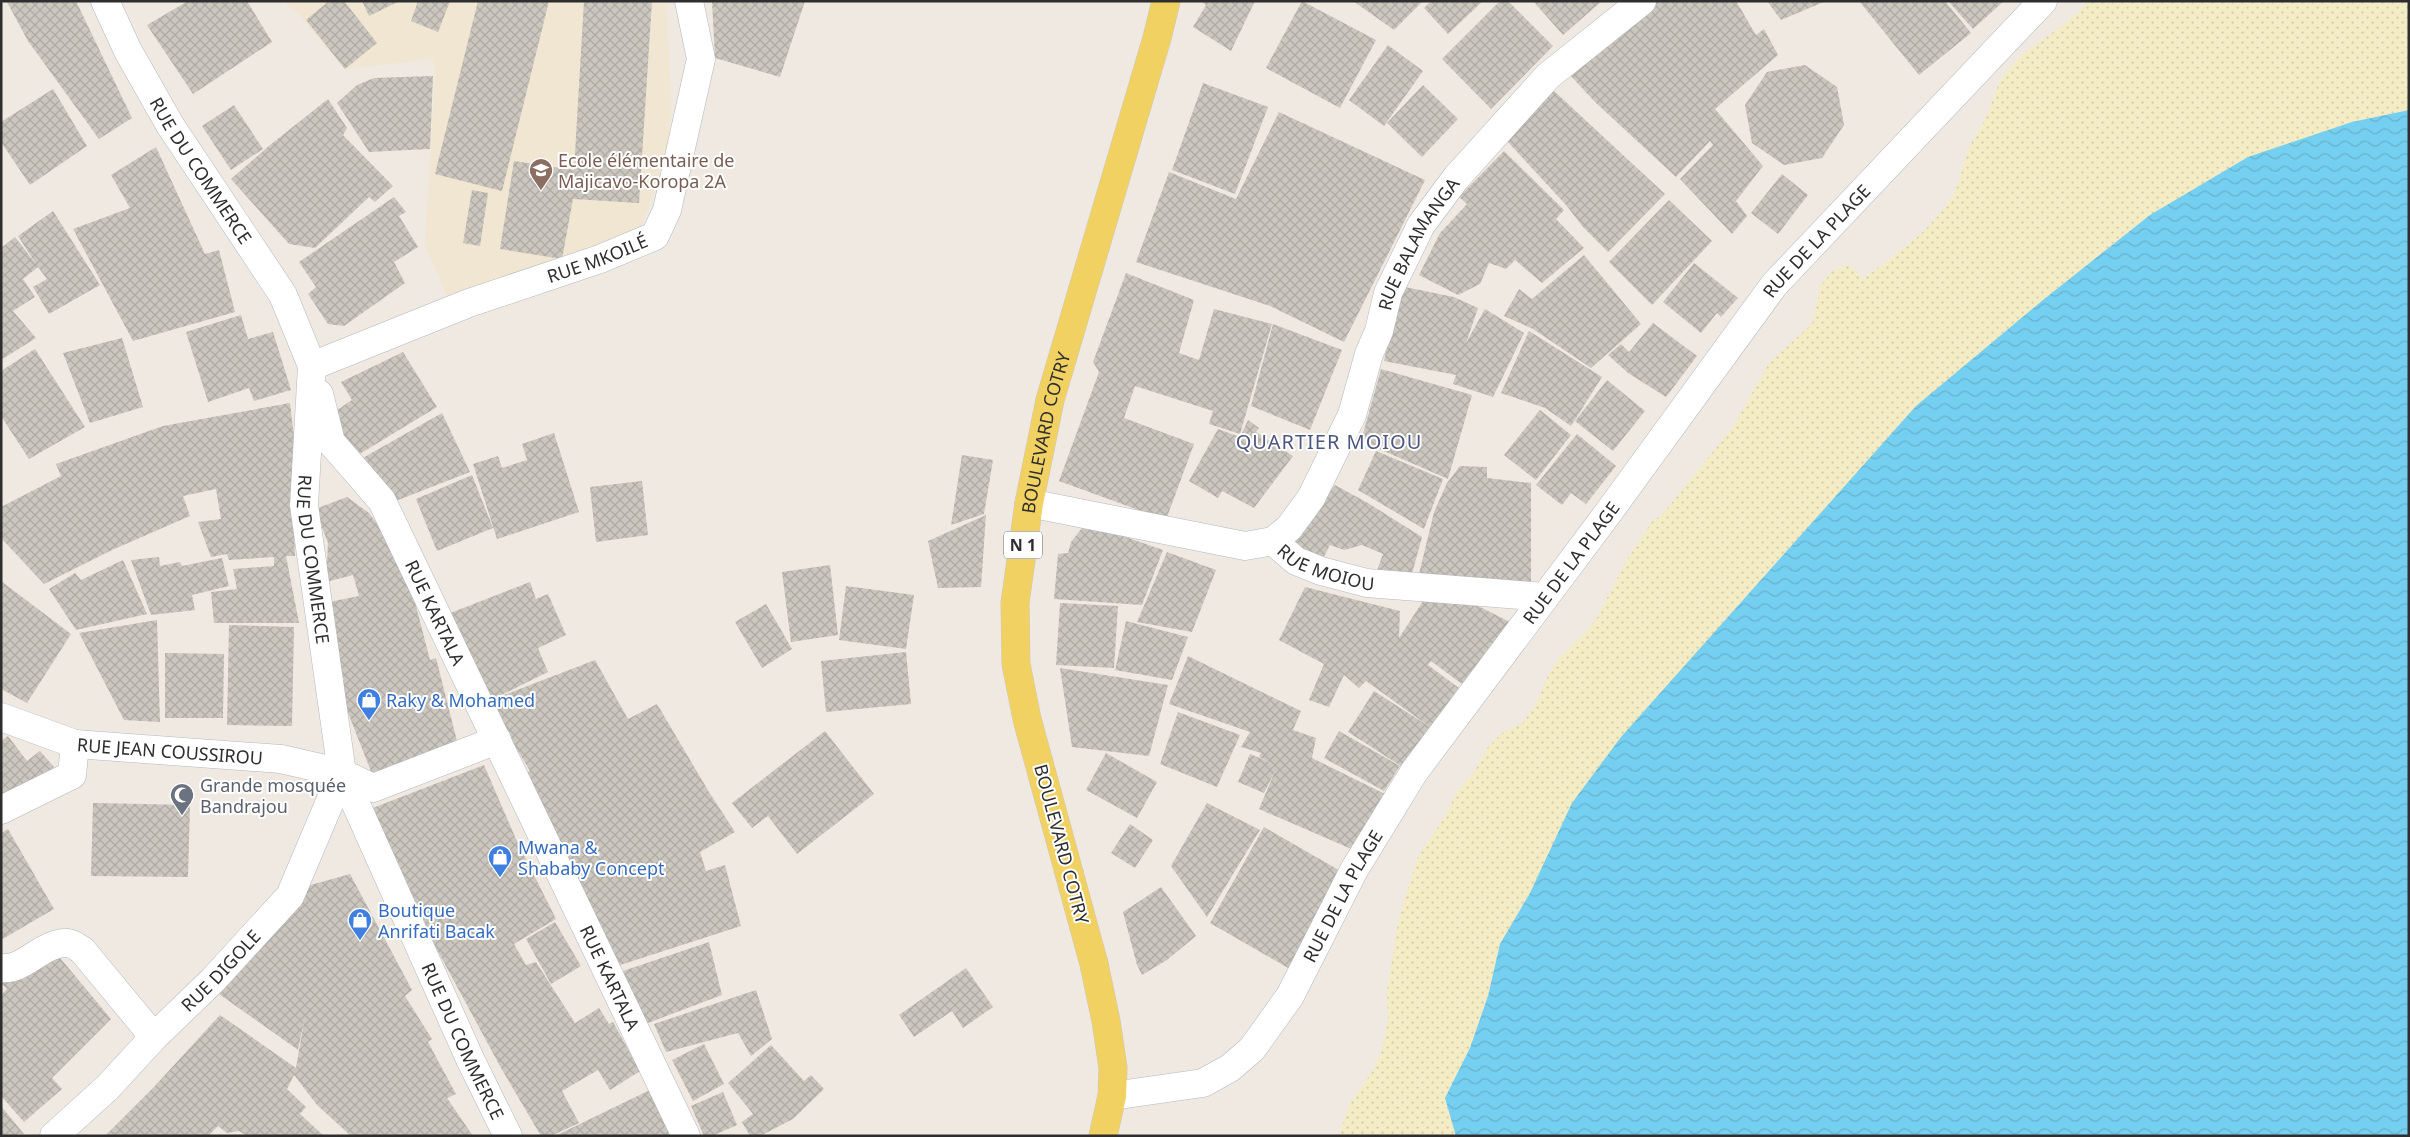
<svg xmlns="http://www.w3.org/2000/svg" width="2410" height="1137" viewBox="0 0 2410 1137" font-family="'Noto Sans',sans-serif">
<style>
.education{fill:#f0e6d1}
.sand{fill:url(#sand-dots)}
.water{fill:url(#water-waves)}
.building{fill:url(#building-cross-hatch)}
.lines{fill:none;stroke-linecap:round;stroke-linejoin:round}
.minor-casing{stroke:#b4b7c1;stroke-width:29}
.major-casing{stroke:#c9c9c9;stroke-width:29}
.minor{stroke:#fff;stroke-width:28}
.major{stroke:#f2d163;stroke-width:28}
.labels{text-anchor:middle;dominant-baseline:central;stroke-width:4;stroke-linejoin:round;paint-order:stroke}
.shield{fill:#fff;stroke:#6d6d6d;stroke-width:1}
.shield-label{font-size:16px;font-weight:bold;fill:#2e2e2e}
.education-label{font-size:18px;fill:#785e54;stroke:#fff;text-anchor:start}
.street-label{font-size:18px;fill:#2e2e2e;stroke:#fff}
.shop-label{font-size:18px;fill:#366cbe;stroke:#fff;text-anchor:start}
.worship-label{font-size:18px;fill:#5b616d;stroke:#fff;text-anchor:start}
.quarter-label{font-size:20px;letter-spacing:1px;fill:#4d5680;stroke:#fff}
</style>
<defs>
<pattern id="sand-dots" width="8" height="8" patternUnits="userSpaceOnUse" patternTransform="scale(1.25)"><rect width="8" height="8" fill="#f3ecc5"/><path d="M2 2h.1M6 6h.1" fill="none" stroke="#d1cbaa" stroke-width="1.8" stroke-linecap="round"/></pattern>
<pattern id="water-waves" width="16" height="10" patternUnits="userSpaceOnUse" patternTransform="scale(1.25)"><rect width="16" height="10" fill="#75cff0"/><path d="M0 5q4-4 8 0t8 0" fill="none" stroke="#66b2ce"/></pattern>
<pattern id="building-cross-hatch" width="8" height="8" patternUnits="userSpaceOnUse" patternTransform="scale(1.25)"><rect width="8" height="8" fill="#cbc7bf"/><path d="M0 0l8 8M0 8l8-8" fill="none" stroke="#afaba4"/></pattern>
</defs>
<rect width="100%" height="100%" fill="#efe9e1"/>
<path class="education" d="M 283,1 L 667,1 L 671,116 L 668,146 L 640,232 L 450,302 L 425,246 L 435,75 L 433,59 L 344,69 L 298,14 Z"/>
<path class="sand" d="M 2089,1 L 2409,1 L 2409,110 L 2352,122 L 2150,215 L 2043,300 L 1916,407 L 1621,737 L 1500,944 L 1488,996 L 1470,1048 L 1445,1098 L 1456,1136 L 1338,1136 L 1351,1102 L 1374,1069 L 1382,1050 L 1388,1019 L 1387,991 L 1398,922 L 1417,859 L 1448,811 L 1456,793 L 1474,772 L 1488,747 L 1502,733 L 1522,724 L 1537,702 L 1548,675 L 1558,659 L 1585,633 L 1597,618 L 1626,561 L 1653,520 L 1661,516 L 1733,427 L 1769,363 L 1812,324 L 1821,285 L 1832,271 L 1849,265 L 1863,279 C 1897,253 1938,227 1957,187 C 1962,175 1963,162 1968,151 C 1972,140 1979,131 1984,121 C 1992,106 1994,90 2004,75 C 2023,47 2066,29 2089,1 Z"/>
<path class="water" d="M 2409,110 L 2409,1136 L 1456,1136 L 1445,1098 L 1470,1048 L 1488,996 L 1500,944 L 1530,893 L 1572,803 L 1621,737 L 1916,406 L 2043,300 L 2150,215 L 2248,157 L 2352,122 Z"/>
<path class="building" d="M 76,1 L 132,118 L 99,139 L 28,41 L 7,2 Z
M 188,1 L 247,1 L 272,42 L 193,94 L 147,25 Z
M 329,1 L 344,1 L 377,43 L 345,69 L 306,20 Z
M 362,1 L 400,1 L 369,16 Z
M 418,1 L 450,1 L 438,32 L 411,21 Z
M 478,1 L 549,1 L 502,191 L 435,174 Z
M 584,1 L 652,1 L 639,203 L 573,199 L 562,259 L 500,249 L 514,161 L 574,170 Z
M 712,1 L 805,1 L 780,77 L 715,58 Z
M 1201,1 L 1255,1 L 1231,51 L 1193,27 L 1206,5 Z
M 1302,1 L 1376,40 L 1340,108 L 1266,68 Z
M 1353,1 L 1423,1 L 1394,30 Z
M 1431,1 L 1483,1 L 1448,34 L 1424,8 Z
M 1500,1 L 1508,1 L 1553,46 L 1491,109 L 1442,59 Z
M 1533,1 L 1602,1 L 1563,35 Z
M 1658,1 L 1736,1 L 1756,35 L 1764,29 L 1778,55 L 1715,109 L 1763,166 L 1736,201 L 1747,216 L 1732,234 L 1680,179 L 1713,145 L 1710,141 L 1676,177 L 1595,102 L 1569,74 Z
M 1767,1 L 1826,1 L 1781,20 Z
M 1859,1 L 1945,1 L 1971,33 L 1919,75 Z
M 1948,1 L 2004,1 L 1973,29 Z
M 1388,45 L 1423,71 L 1384,126 L 1349,100 Z
M 1805,65 L 1837,87 L 1844,125 L 1822,158 L 1784,165 L 1752,143 L 1745,105 L 1767,72 Z
M 433,76 L 430,149 L 369,152 L 337,103 L 357,85 L 374,78 Z
M 1203,83 L 1268,107 L 1235,194 L 1172,170 Z
M 1423,85 L 1458,119 L 1422,157 L 1387,123 Z
M 53,89 L 87,146 L 30,185 L 1,142 L 1,122 Z
M 1553,90 L 1665,194 L 1608,252 L 1583,227 L 1566,205 L 1507,141 Z
M 328,99 L 347,128 L 343,135 L 393,186 L 375,202 L 369,197 L 315,248 L 289,244 L 231,179 L 270,145 Z
M 234,105 L 263,149 L 231,170 L 202,126 Z
M 1279,112 L 1425,180 L 1344,342 L 1270,306 L 1136,262 L 1169,172 L 1236,199 Z
M 156,147 L 205,254 L 219,250 L 235,312 L 133,341 L 73,229 L 130,208 L 111,175 Z
M 1504,151 L 1564,210 L 1556,219 L 1584,248 L 1542,283 L 1515,260 L 1506,269 L 1489,263 L 1480,284 L 1458,295 L 1419,275 L 1440,233 L 1467,204 L 1459,197 Z
M 1782,174 L 1808,195 L 1778,234 L 1751,213 Z
M 472,190 L 488,193 L 480,246 L 463,243 Z
M 394,197 L 406,212 L 399,216 L 418,247 L 394,262 L 405,283 L 344,326 L 328,324 L 308,294 L 316,287 L 299,262 Z
M 1669,200 L 1712,241 L 1652,305 L 1609,262 Z
M 53,211 L 100,285 L 49,314 L 33,287 L 47,279 L 38,267 L 23,279 L 35,297 L 13,311 L 36,338 L 1,360 L 1,248 L 15,237 L 36,264 L 18,236 Z
M 1584,255 L 1641,324 L 1591,368 L 1533,329 L 1504,316 L 1519,289 L 1532,299 Z
M 1694,263 L 1738,298 L 1721,317 L 1717,313 L 1701,333 L 1663,302 Z
M 1126,273 L 1194,300 L 1179,353 L 1199,360 L 1214,309 L 1272,324 L 1240,434 L 1209,424 L 1213,411 L 1135,386 L 1124,418 L 1194,444 L 1166,520 L 1059,481 L 1099,372 L 1093,362 Z
M 1400,286 L 1454,297 L 1478,308 L 1466,343 L 1485,309 L 1524,333 L 1493,397 L 1453,384 L 1456,375 L 1384,361 Z
M 241,315 L 248,339 L 273,332 L 291,390 L 254,401 L 249,388 L 208,402 L 186,332 Z
M 1653,323 L 1697,356 L 1666,397 L 1628,373 L 1608,355 L 1621,344 L 1629,352 Z
M 1273,324 L 1342,350 L 1310,430 L 1251,406 Z
M 1529,331 L 1602,377 L 1571,426 L 1545,408 L 1501,393 Z
M 122,338 L 143,407 L 90,423 L 63,353 Z
M 35,349 L 85,427 L 29,459 L 1,416 L 1,371 Z
M 403,352 L 437,407 L 358,455 L 327,417 L 352,400 L 341,382 Z
M 1381,369 L 1472,395 L 1448,479 L 1361,441 Z
M 1607,380 L 1645,411 L 1613,451 L 1575,421 Z
M 290,403 L 298,471 L 292,472 L 295,556 L 286,556 L 299,623 L 214,623 L 211,592 L 237,589 L 233,569 L 274,566 L 274,557 L 229,560 L 227,554 L 211,557 L 198,522 L 221,519 L 216,489 L 183,496 L 190,516 L 112,550 L 44,584 L 1,538 L 1,507 L 61,476 L 56,464 L 163,426 Z
M 1540,410 L 1571,435 L 1536,480 L 1504,455 Z
M 442,413 L 470,472 L 393,502 L 361,459 Z
M 1248,420 L 1259,428 L 1256,432 L 1293,456 L 1254,508 L 1222,491 L 1218,498 L 1189,481 L 1218,429 L 1240,437 Z
M 554,433 L 579,512 L 497,539 L 473,464 L 498,456 L 502,468 L 527,460 L 522,444 Z
M 1577,434 L 1616,466 L 1586,504 L 1571,493 L 1562,505 L 1536,485 Z
M 1376,451 L 1443,479 L 1424,529 L 1358,490 Z
M 962,455 L 993,460 L 984,514 L 951,525 Z
M 1460,466 L 1487,467 L 1487,478 L 1531,483 L 1531,585 L 1418,578 L 1434,512 L 1447,483 Z
M 472,475 L 493,528 L 437,551 L 416,499 Z
M 642,481 L 648,535 L 596,542 L 590,487 Z
M 1335,485 L 1368,503 L 1422,537 L 1410,581 L 1376,573 L 1383,554 L 1362,545 L 1344,550 L 1330,545 L 1318,568 L 1285,549 Z
M 347,497 L 369,513 L 404,560 L 430,660 L 436,658 L 458,745 L 372,774 L 336,682 L 344,680 L 324,603 L 359,596 L 353,575 L 326,582 L 328,543 L 315,509 Z
M 986,515 L 981,587 L 938,588 L 928,541 Z
M 1082,528 L 1123,536 L 1163,550 L 1142,605 L 1054,599 L 1058,554 L 1068,553 L 1071,542 Z
M 1167,552 L 1216,570 L 1192,632 L 1137,622 Z
M 159,557 L 160,566 L 180,562 L 182,566 L 222,558 L 229,586 L 192,595 L 195,610 L 151,615 L 131,560 Z
M 123,560 L 147,614 L 76,630 L 49,589 L 75,573 L 81,580 Z
M 830,565 L 838,635 L 791,642 L 782,572 Z
M 1,581 L 71,634 L 27,703 L 1,689 Z
M 530,582 L 536,599 L 548,594 L 566,635 L 538,648 L 548,672 L 491,700 L 595,660 L 628,719 L 657,704 L 709,792 L 735,832 L 700,852 L 706,871 L 725,865 L 741,926 L 614,967 L 566,852 L 523,775 L 530,771 L 488,701 L 448,614 Z
M 846,586 L 914,595 L 906,649 L 839,640 Z
M 1305,587 L 1400,611 L 1399,638 L 1423,601 L 1478,606 L 1510,622 L 1462,684 L 1431,661 L 1428,665 L 1459,688 L 1430,727 L 1366,681 L 1359,688 L 1344,675 L 1329,707 L 1309,700 L 1324,664 L 1279,640 Z
M 1060,603 L 1118,606 L 1114,668 L 1056,665 Z
M 766,604 L 792,649 L 762,668 L 735,622 Z
M 157,620 L 160,722 L 124,720 L 79,633 Z
M 1126,621 L 1188,637 L 1172,680 L 1115,670 Z
M 229,625 L 294,627 L 292,726 L 227,725 Z
M 906,652 L 911,704 L 826,712 L 821,661 Z
M 165,653 L 224,654 L 223,718 L 165,718 Z
M 1188,656 L 1301,711 L 1293,730 L 1316,738 L 1312,758 L 1387,795 L 1356,851 L 1259,809 L 1275,771 L 1264,793 L 1238,782 L 1250,754 L 1269,762 L 1259,757 L 1261,753 L 1241,747 L 1250,732 L 1169,704 Z
M 1060,668 L 1168,685 L 1149,756 L 1072,747 Z
M 1374,691 L 1430,727 L 1404,768 L 1348,732 Z
M 1178,712 L 1240,735 L 1217,787 L 1160,764 Z
M 825,731 L 874,794 L 797,854 L 768,816 L 752,828 L 732,803 Z
M 1339,731 L 1400,766 L 1384,791 L 1324,758 Z
M 8,736 L 27,761 L 40,751 L 54,767 L 4,802 L 1,797 L 1,741 Z
M 1106,753 L 1157,782 L 1137,818 L 1086,790 Z
M 484,765 L 516,839 L 556,919 L 514,944 L 526,965 L 536,962 L 575,1023 L 599,1008 L 609,1024 L 613,1022 L 640,1071 L 610,1090 L 598,1070 L 562,1091 L 579,1123 L 551,1136 L 541,1136 L 501,1068 L 414,907 L 370,809 Z
M 93,803 L 190,805 L 188,877 L 91,876 Z
M 1207,803 L 1260,830 L 1207,917 L 1171,866 Z
M 1130,824 L 1153,840 L 1135,868 L 1111,853 Z
M 1264,827 L 1344,873 L 1290,969 L 1210,923 Z
M 8,829 L 54,909 L 1,940 L 1,833 Z
M 350,874 L 412,990 L 405,996 L 432,1039 L 428,1042 L 456,1094 L 447,1098 L 473,1136 L 351,1136 L 317,1105 L 294,1075 L 287,1089 L 306,1107 L 300,1114 L 324,1136 L 247,1136 L 239,1131 L 227,1133 L 218,1126 L 210,1134 L 212,1136 L 105,1136 L 154,1087 L 220,1015 L 296,1068 L 305,1016 L 298,1050 L 219,994 L 300,888 Z
M 1161,887 L 1196,936 L 1167,960 L 1142,975 L 1137,965 L 1123,912 Z
M 555,922 L 581,966 L 551,984 L 526,939 Z
M 46,941 L 111,1019 L 52,1078 L 62,1089 L 24,1122 L 1,1096 L 1,995 L 7,989 L 1,983 L 1,978 Z
M 709,942 L 722,995 L 640,1026 L 617,973 Z
M 966,968 L 993,1007 L 963,1028 L 952,1011 L 914,1037 L 899,1015 Z
M 756,990 L 772,1039 L 751,1056 L 738,1033 L 666,1052 L 654,1024 Z
M 704,1044 L 724,1084 L 693,1101 L 672,1060 Z
M 771,1045 L 804,1081 L 811,1075 L 824,1089 L 793,1119 L 760,1136 L 750,1136 L 742,1122 L 753,1114 L 728,1083 Z
M 654,1088 L 673,1136 L 555,1136 Z
M 723,1092 L 737,1125 L 712,1136 L 704,1136 L 691,1106 Z
M 1,1106 L 24,1134 L 1,1136 Z"/>
<g class="lines">
<g class="minor-casing">
<g id="minor">
<path id="s1" d="M 105,1 L 128,51 L 170,125 L 283,295 L 312,366 L 304,505 L 342,773 L 470,1059 L 508,1136"/>
<path id="s2" d="M 312,366 L 469,303 L 600,259 L 655,236 L 667,210 L 701,59 L 689,1"/>
<path id="s3" d="M 319,394 L 331,442 L 382,501 L 686,1136"/>
<path id="s4" d="M 1029,503 L 1245,546 L 1273,541 L 1289,528 L 1311,498 L 1352,415 L 1369,354 L 1379,331 L 1388,293 L 1421,225 L 1456,178 L 1548,76 L 1642,1"/>
<path id="s5" d="M 1273,541 L 1296,561 L 1321,571 L 1367,583 L 1545,597"/>
<path id="s6" d="M 1,717 L 75,744 L 281,759 L 342,773 L 373,788 L 497,740"/>
<path d="M 1,810 L 72,775 L 75,744"/>
<path d="M 1,968 C 25,971 43,941 68,943 C 72,943 78,948 82,950 L 154,1037"/>
<path id="s7" d="M 1112,1096 L 1203,1083 L 1230,1068 L 1252,1049 L 1290,996 L 1354,870 L 1414,772 L 1611,509 L 1774,285 L 2043,1"/>
<path id="s8" d="M 54,1136 L 107,1088 L 154,1037 L 213,980 L 290,896 L 342,773"/>
</g>
</g>
<g class="major-casing">
<g id="major">
<path id="s9" d="M 1103,1136 L 1112,1096 L 1113,1068 L 1106,1021 L 1094,964 L 1027,719 L 1016,664 L 1015,603 L 1029,503 L 1050,400 L 1157,38 L 1166,1"/>
</g>
</g>
<use href="#minor" class="minor"/>
<use href="#major" class="major"/>
</g>
<defs>
<g id="school-pin" transform="scale(1.25)"><path d="M0 17L-7.5 6A9.5 9.5 0 1 1 7.5 6Z" fill="#8d6e63" stroke="#fff"/><path d="M0-5L7-2L0 1L-7-2ZM-4 1L0 2.5L4 1V4Q0 6-4 4Z" fill="#fff"/></g>
<g id="shop-pin" transform="scale(1.25)"><path d="M0 17L-7.5 6A9.5 9.5 0 1 1 7.5 6Z" fill="#3f7fe0" stroke="#fff"/><path d="M-5-2.5h2.3a2.7 3.5 0 0 1 5.4 0H5L5.5 6h-11ZM-1.5-2.5h3a1.5 2.3 0 0 0-3 0Z" fill="#fff"/></g>
<g id="mosque-pin" transform="scale(1.25)"><path d="M0 17L-7.5 6A9.5 9.5 0 1 1 7.5 6Z" fill="#6b7280" stroke="#fff"/><path d="M3.5-4.9A6 6 0 1 0 3.5 4.9A5 5 0 1 1 3.5-4.9Z" fill="#fff"/></g>
</defs>
<g fill-rule="evenodd">
<use href="#school-pin" x="541" y="170"/>
<use href="#shop-pin" x="369" y="700"/>
<use href="#mosque-pin" x="182" y="795"/>
<use href="#shop-pin" x="500" y="857"/>
<use href="#shop-pin" x="360" y="920"/>
</g>
<g class="labels">
<rect class="shield" x="1004" y="531.5" width="38" height="27" rx="4"/>
<g class="shield-label">
<text x="1023" y="545">N 1</text>
</g>
<g class="education-label">
<text x="558" y="160">Ecole élémentaire de<tspan x="558" dy="21">Majicavo-Koropa 2A</tspan></text>
</g>
<g class="street-label">
<text stroke="none"><textPath href="#s1" startOffset="195">RUE DU COMMERCE</textPath></text>
<text stroke="none"><textPath href="#s7" startOffset="1140">RUE DE LA PLAGE</textPath></text>
<text stroke="none"><textPath href="#s4" startOffset="584">RUE BALAMANGA</textPath></text>
<text stroke="none"><textPath href="#s2" startOffset="305">RUE MKOILÉ</textPath></text>
<text stroke="none"><textPath href="#s9" startOffset="719">BOULEVARD COTRY</textPath></text>
<text stroke="none"><textPath href="#s1" startOffset="615">RUE DU COMMERCE</textPath></text>
<text stroke="none"><textPath href="#s5" startOffset="61">RUE MOIOU</textPath></text>
<text stroke="none"><textPath href="#s7" startOffset="735">RUE DE LA PLAGE</textPath></text>
<text stroke="none"><textPath href="#s3" startOffset="251">RUE KARTALA</textPath></text>
<text stroke="none"><textPath href="#s6" startOffset="174">RUE JEAN COUSSIROU</textPath></text>
<text transform="translate(1062 844) rotate(75)">BOULEVARD COTRY</text>
<text stroke="none"><textPath href="#s7" startOffset="330">RUE DE LA PLAGE</textPath></text>
<text stroke="none"><textPath href="#s8" startOffset="235">RUE DIGOLE</textPath></text>
<text stroke="none"><textPath href="#s3" startOffset="656">RUE KARTALA</textPath></text>
<text stroke="none"><textPath href="#s1" startOffset="1125">RUE DU COMMERCE</textPath></text>
</g>
<g class="shop-label">
<text x="386" y="700">Raky &amp; Mohamed</text>
<text x="518" y="847">Mwana &amp;<tspan x="518" dy="21">Shababy Concept</tspan></text>
<text x="378" y="910">Boutique<tspan x="378" dy="21">Anrifati Bacak</tspan></text>
</g>
<g class="worship-label">
<text x="200" y="785">Grande mosquée<tspan x="200" dy="21">Bandrajou</tspan></text>
</g>
<g class="quarter-label">
<text x="1329" y="441">QUARTIER MOIOU</text>
</g>
</g>
<rect width="2410" height="1137" fill="none" stroke="#2e2e2e" stroke-width="5"/>
</svg>
